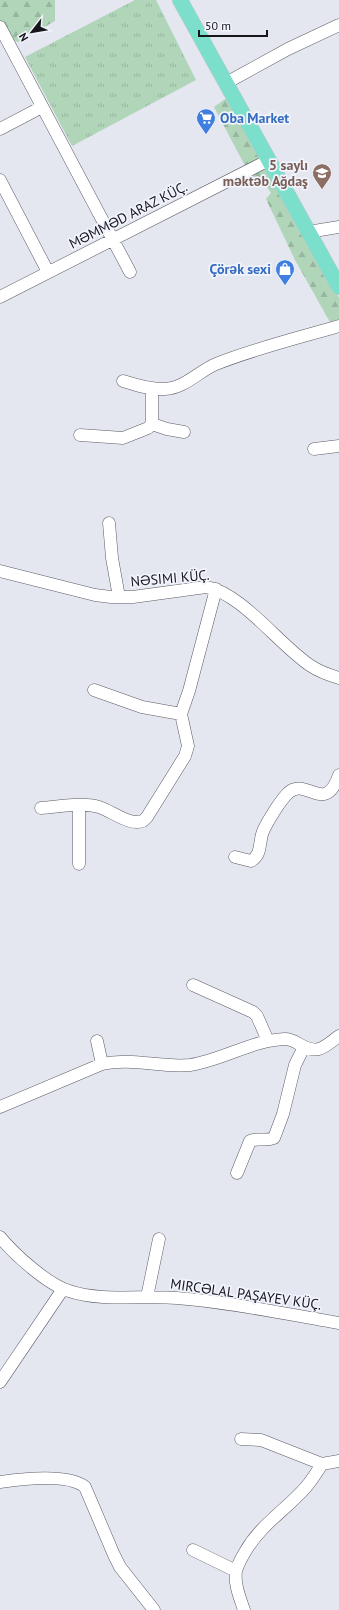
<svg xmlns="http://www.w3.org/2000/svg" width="339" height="1610" viewBox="0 0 339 1610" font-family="'PT Sans',sans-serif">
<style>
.forest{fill:url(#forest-firs)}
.park{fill:url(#park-tufts)}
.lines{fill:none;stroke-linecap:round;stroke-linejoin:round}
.minor-casing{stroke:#5b5c64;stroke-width:13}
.major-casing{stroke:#c7c7c8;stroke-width:16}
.minor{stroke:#fff;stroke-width:12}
.major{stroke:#7cdfcc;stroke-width:15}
.labels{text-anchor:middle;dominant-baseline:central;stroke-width:3.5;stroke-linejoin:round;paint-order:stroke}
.shop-label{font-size:14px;font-weight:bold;fill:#366cbe;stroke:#f1f3fd;text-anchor:start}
.education-label{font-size:14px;font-weight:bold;fill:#785e54;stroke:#f1f3fd;text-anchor:end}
.street-label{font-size:14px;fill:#16161a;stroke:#f1f3fd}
</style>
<defs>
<pattern id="forest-firs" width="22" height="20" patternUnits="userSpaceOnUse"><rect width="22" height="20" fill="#b0d5b8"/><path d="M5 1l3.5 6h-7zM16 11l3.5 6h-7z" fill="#97b69e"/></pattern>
<pattern id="park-tufts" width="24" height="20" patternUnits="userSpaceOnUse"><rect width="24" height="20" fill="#b0d5b8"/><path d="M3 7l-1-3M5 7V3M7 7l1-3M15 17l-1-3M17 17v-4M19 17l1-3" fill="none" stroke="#97b69e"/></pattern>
</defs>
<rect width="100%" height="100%" fill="#e4e6f0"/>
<path class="forest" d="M 0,0 L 55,0 L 55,21 L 18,42 L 0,35 Z
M 228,97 L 339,298 L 339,319 L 330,322 L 295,260 L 266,199 L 271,193 L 262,179 L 253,181 L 214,107 Z"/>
<path class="park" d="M 135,0 L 156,0 L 196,80 L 72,146 L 25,57 Z"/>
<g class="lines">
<g class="minor-casing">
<path id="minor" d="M 0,27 L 130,272
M 226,83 L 288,49 L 339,25
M 0,129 L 42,107
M 0,180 L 48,272
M 308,232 L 339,227
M 0,297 L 269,160
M 123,381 C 136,385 151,390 165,389 C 185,388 199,371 216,364 C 256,348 298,338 339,326
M 152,424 L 167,429 L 184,432
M 80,435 L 123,438 L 148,428 L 152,424 L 152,389
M 314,449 L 339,446
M 109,523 L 112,558 L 119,597
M 0,571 L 95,595 L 111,597 L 133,597 L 206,587 C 242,593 280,646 311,666 C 320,672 329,675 339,678
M 94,690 L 142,707 L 181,714
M 79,806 L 79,864
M 41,808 C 59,807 81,802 99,807 C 112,811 129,826 143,821 L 147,817 L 185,756 L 188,746 L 181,714 L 189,691 L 216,589
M 235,857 L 251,861 C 263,854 258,841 264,829 C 269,819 280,801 288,793 C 306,776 325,816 339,775
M 193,985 L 253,1012 L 257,1016 L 268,1041
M 97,1041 L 102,1064
M 0,1107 L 102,1064 C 132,1057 160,1068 190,1065 C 223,1060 252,1040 285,1039 C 290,1039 294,1041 299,1044 C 318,1055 323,1048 339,1036
M 237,1173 L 250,1141 C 259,1137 264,1142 274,1138 L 283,1114 L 295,1065 L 304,1047
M 0,1237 C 15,1255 47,1284 69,1291 C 102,1302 143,1295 177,1298 C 231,1302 285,1314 339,1323
M 147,1297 L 159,1239
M 0,1382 L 63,1289
M 241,1439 L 261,1440 L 322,1464
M 0,1482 C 21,1479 68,1473 85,1487 L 114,1555 L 120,1567 L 154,1610
M 193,1550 L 236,1571
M 244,1610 C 240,1598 234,1584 236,1571 C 238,1564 242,1557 245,1552 C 261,1524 286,1510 306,1487 C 312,1480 317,1472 322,1464 L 339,1461"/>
</g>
<g class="major-casing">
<path id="major" d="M 180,0 L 339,287"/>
</g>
<use href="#minor" class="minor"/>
<use href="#major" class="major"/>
</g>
<defs>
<g id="supermarket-pin" transform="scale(1)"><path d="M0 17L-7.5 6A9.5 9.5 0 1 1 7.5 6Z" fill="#3f7fe0" stroke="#f1f3fd"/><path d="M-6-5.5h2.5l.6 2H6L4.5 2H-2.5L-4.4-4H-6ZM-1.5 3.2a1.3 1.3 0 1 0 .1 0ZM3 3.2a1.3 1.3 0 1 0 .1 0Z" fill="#fff"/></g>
<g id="school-pin" transform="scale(1)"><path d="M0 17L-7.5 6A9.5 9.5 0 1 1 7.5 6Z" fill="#8d6e63" stroke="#f1f3fd"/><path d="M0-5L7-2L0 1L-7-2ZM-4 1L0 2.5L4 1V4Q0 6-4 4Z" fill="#fff"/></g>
<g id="shop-pin" transform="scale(1)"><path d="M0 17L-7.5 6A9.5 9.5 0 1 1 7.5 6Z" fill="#3f7fe0" stroke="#f1f3fd"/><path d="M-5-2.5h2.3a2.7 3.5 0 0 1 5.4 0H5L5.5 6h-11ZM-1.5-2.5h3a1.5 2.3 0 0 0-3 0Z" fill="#fff"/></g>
</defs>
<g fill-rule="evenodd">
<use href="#supermarket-pin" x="206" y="118"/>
<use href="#school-pin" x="322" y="173"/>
<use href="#shop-pin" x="285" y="269"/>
</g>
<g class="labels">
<g class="shop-label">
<text x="220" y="118">Oba Market</text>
<text x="271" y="269" text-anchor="end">Çörək sexi</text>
</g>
<g class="education-label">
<text x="308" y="165">5 saylı<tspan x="308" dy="16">məktəb Ağdaş</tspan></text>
</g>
<g class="street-label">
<text transform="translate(128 215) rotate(-27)">MƏMMƏD ARAZ KÜÇ.</text>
<text transform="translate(170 578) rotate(-5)">NƏSIMI KÜÇ.</text>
<text transform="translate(246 1294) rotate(8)">MIRCƏLAL PAŞAYEV KÜÇ.</text>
</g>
</g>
<g transform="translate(32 32) rotate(239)" stroke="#f1f3fd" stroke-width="3" paint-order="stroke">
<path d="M0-3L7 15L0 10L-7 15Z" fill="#16161a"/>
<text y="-6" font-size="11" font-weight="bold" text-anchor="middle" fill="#16161a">N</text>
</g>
<path d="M199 30v6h68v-6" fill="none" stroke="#16161a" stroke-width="2"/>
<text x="205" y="30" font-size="12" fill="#16161a" stroke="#f1f3fd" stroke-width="3" paint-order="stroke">50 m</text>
</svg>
